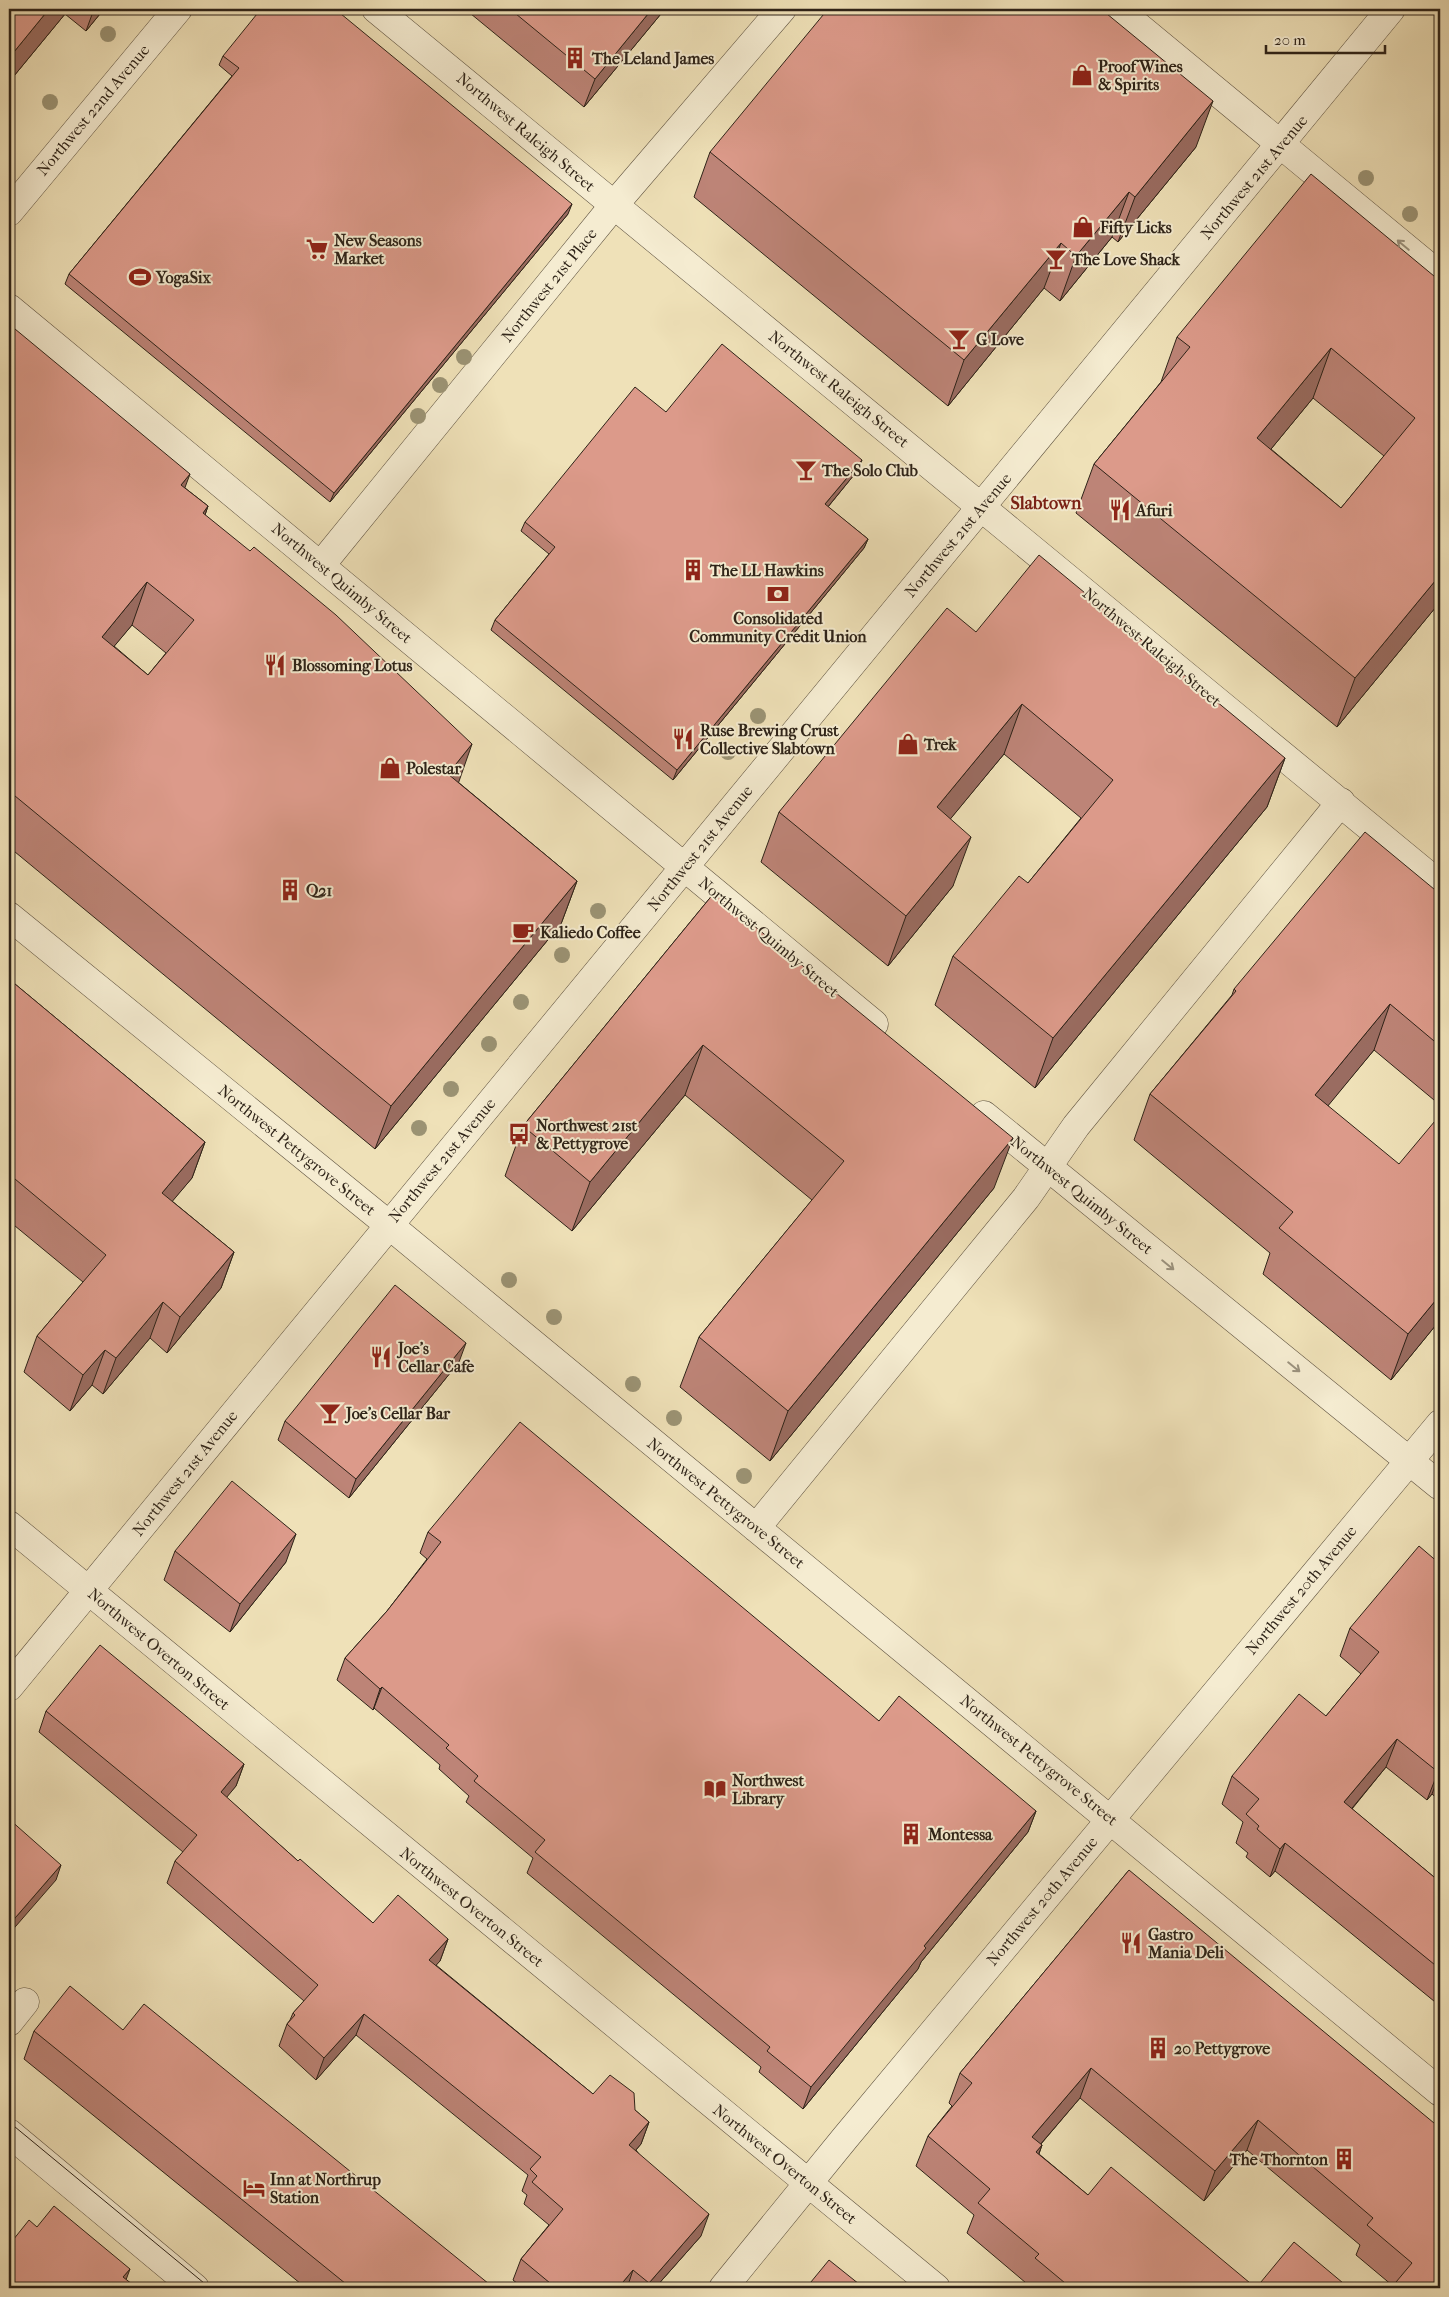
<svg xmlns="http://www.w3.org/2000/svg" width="1449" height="2297" viewBox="0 0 1449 2297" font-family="'IM FELL French Canon',serif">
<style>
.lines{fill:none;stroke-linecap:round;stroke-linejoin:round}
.minor-casing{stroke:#5e5240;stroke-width:29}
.minor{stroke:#f5ecd1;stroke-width:28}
.tram{stroke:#2e2318;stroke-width:1}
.tree{fill:#9b9374}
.wall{fill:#bd8477;stroke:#2e2318;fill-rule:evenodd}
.shaded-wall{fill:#9a6c61;stroke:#2e2318}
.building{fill:#dc9a8a;stroke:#2e2318;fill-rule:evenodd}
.oneway{stroke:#9b927e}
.labels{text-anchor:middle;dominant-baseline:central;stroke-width:4;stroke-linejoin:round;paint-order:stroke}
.poi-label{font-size:16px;font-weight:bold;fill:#2e2318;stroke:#f5ecd1;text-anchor:start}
.street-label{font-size:16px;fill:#2e2318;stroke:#f5ecd1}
.neighbourhood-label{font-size:18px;font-weight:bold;fill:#7a1f14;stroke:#f5ecd1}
</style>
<rect width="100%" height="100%" fill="#efe1b8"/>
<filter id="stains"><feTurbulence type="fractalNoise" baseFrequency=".004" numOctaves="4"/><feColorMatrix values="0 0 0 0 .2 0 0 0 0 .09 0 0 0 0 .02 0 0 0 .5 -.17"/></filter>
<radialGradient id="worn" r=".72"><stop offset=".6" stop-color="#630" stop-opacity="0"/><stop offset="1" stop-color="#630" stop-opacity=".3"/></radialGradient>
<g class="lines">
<g class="minor-casing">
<path id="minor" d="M 376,9 L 1440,885
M 1117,9 L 1440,276
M 9,212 L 178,9
M 9,308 L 874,1024
M 321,565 L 614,205 L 782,9
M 9,916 L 389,1225 L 1440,2092
M 984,1115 L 1440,1486
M 9,1525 L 936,2288
M 756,1528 L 1026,1198 L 1076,1126 L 1341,802
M 9,1687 L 1391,9
M 9,2022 L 25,2002
M 9,2133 L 195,2288
M 723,2288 L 845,2138 L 1440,1424"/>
</g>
<use href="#minor" class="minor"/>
<path class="tram" d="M 9,2122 L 210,2288"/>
</g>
<g class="tree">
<circle cx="108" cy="34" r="8"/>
<circle cx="50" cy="102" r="8"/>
<circle cx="1366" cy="178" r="8"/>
<circle cx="1410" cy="214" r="8"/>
<circle cx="464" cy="357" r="8"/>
<circle cx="440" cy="385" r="8"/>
<circle cx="418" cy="416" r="8"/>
<circle cx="758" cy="716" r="8"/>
<circle cx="728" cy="752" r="8"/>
<circle cx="598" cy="911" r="8"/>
<circle cx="562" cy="955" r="8"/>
<circle cx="521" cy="1002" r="8"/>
<circle cx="489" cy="1044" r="8"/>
<circle cx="451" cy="1089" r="8"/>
<circle cx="419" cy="1128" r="8"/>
<circle cx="509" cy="1280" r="8"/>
<circle cx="554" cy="1317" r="8"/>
<circle cx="633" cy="1384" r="8"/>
<circle cx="674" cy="1418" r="8"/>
<circle cx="744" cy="1476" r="8"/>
</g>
<path class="wall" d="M 9,9 L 104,9 L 86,31 L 65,14 L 9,82 Z
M 465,9 L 665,9 L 584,107 Z
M 223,56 L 568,214 L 330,502 L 65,284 L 69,274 L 232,76 L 219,65 Z
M 1196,147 L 1118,242 L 1112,237 L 1060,301 L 1044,288 L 948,406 L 694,197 L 710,152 Z
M 1440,281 L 1440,602 L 1337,727 L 1076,513 L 1094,464 L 1161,382 L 1177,337 ZM 1313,398 L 1384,456 L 1341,508 L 1271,449 Z
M 9,324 L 185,488 L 208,506 L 205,515 L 458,782 L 577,881 L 561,924 L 375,1149 L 9,847 ZM 132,625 L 166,653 L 148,675 L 114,646 Z
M 666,412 L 858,470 L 828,507 L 868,539 L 864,548 L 673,780 L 491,630 L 495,620 L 549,554 L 521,531 L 525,522 Z
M 976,632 L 1285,758 L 1267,807 L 1035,1088 L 935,1005 L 953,956 L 1028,883 L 1081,818 L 1004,754 L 950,819 L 953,886 L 888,966 L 761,862 L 779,812 Z
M 714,893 L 994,1188 L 770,1461 L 680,1387 L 699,1337 L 812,1200 L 685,1095 L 572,1231 L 505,1176 L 523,1126 Z
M 1440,894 L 1440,1105 L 1374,1050 L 1328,1105 L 1440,1320 L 1391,1380 L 1263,1274 L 1270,1253 L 1134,1140 L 1150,1094 L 1232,995 L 1234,989 Z
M 9,979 L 205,1142 L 192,1178 L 172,1201 L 234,1252 L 221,1288 L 167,1353 L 150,1338 L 103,1394 L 92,1385 L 70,1411 L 24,1372 L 37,1336 L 83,1282 L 9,1221 Z
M 459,1362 L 349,1498 L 278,1440 L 285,1421 Z
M 428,1532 L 879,1721 L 1036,1811 L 1028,1832 L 921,1962 L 918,1969 L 803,2109 L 759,2072 L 761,2067 L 527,1873 L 533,1858 L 466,1802 L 469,1796 L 439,1769 L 440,1765 L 374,1708 L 373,1710 L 337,1680 L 345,1658 L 387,1611 L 427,1559 L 420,1553 Z
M 175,1551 L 286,1562 L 230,1632 L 164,1580 Z
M 1440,1564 L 1440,1801 L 1432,1794 L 1427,1800 L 1386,1767 L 1352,1809 L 1440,1882 L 1440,2006 L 1275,1871 L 1270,1877 L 1246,1857 L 1248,1853 L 1236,1843 L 1243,1822 L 1222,1804 L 1232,1776 L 1326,1716 L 1361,1674 L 1340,1656 L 1350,1628 Z
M 46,1711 L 244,1764 L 236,1786 L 226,1797 L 298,1861 L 373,1923 L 448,1939 L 440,1961 L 436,1965 L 593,2094 L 635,2110 L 649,2122 L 641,2144 L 636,2150 L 701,2236 L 655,2288 L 523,2288 L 513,2280 L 521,2259 L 549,2225 L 524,2204 L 527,2195 L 522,2191 L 528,2175 L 356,2035 L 316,2080 L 279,2046 L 287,2024 L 290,2020 L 293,2013 L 304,2001 L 167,1883 L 175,1861 L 183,1852 L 39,1732 Z
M 1129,1870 L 1440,2288 L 1393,2286 L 1356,2255 L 1360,2245 L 1247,2150 L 1204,2201 L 1080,2098 L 1041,2144 L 1042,2145 L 1039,2154 L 1088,2195 L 1256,2288 L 1349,2288 L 1024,2288 L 1026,2283 L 967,2233 L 974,2215 L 916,2166 L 928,2136 L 952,2106 L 949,2103 L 960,2073 Z
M 123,2030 L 494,2288 L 306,2288 L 24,2059 L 34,2031 Z"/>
<path class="shaded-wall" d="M 49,9 L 67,9 L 65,14 L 9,82 L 9,58 Z
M 94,9 L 104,9 L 86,31 Z
M 652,9 L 665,9 L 584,107 L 595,79 Z
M 1213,101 L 1196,147 L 1118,242 L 1135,197 Z
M 1129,192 L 1112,237 L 1060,301 L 1076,256 Z
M 572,204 L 568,214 L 330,502 L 334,493 Z
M 1061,243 L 1044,288 L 948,406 L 964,360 Z
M 1331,348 L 1313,398 L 1239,488 L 1257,438 Z
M 862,460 L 858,470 L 822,514 L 825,504 Z
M 190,474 L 174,517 L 181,485 Z
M 208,506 L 193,550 L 203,513 Z
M 868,539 L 864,548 L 673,780 L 677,770 Z
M 1440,575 L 1440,602 L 1337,727 L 1355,678 Z
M 147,582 L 132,625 L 86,680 L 102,637 Z
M 1022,704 L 1004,754 L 919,857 L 937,807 Z
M 472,744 L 457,787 L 448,774 Z
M 1285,758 L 1267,807 L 1035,1088 L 1053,1038 Z
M 971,837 L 953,886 L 888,966 L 906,916 Z
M 577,881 L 561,924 L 375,1149 L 391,1106 Z
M 1390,1004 L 1374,1050 L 1299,1141 L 1315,1095 Z
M 703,1045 L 685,1095 L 572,1231 L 590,1182 Z
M 1013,1138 L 994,1188 L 770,1461 L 788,1411 Z
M 205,1142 L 192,1178 L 149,1229 L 162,1193 Z
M 234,1252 L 221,1288 L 167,1353 L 180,1317 Z
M 1440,1295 L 1440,1320 L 1391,1380 L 1408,1334 Z
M 163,1302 L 150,1338 L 103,1394 L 116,1358 Z
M 466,1343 L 459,1362 L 349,1498 L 356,1479 Z
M 105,1350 L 92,1385 L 70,1411 L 83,1375 Z
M 296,1534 L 286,1562 L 230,1632 L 240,1604 Z
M 382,1687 L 374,1708 L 373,1710 L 380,1689 Z
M 1397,1739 L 1386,1767 L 1334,1830 L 1344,1802 Z
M 244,1764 L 236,1786 L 213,1814 L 221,1792 Z
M 1440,1769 L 1440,1772 L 1432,1794 L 1427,1800 L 1438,1772 Z
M 1036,1811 L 1028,1832 L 921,1962 L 918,1969 L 803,2109 L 811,2087 L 924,1946 Z
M 1285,1843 L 1275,1871 L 1270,1877 L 1280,1849 Z
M 61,1865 L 56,1880 L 9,1934 L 9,1925 Z
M 448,1939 L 440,1961 L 421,1982 L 429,1960 Z
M 364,2014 L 356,2035 L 316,2080 L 324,2058 Z
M 1091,2068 L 1080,2098 L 1021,2167 L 1032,2137 Z
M 1258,2120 L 1247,2150 L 1204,2201 L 1215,2171 Z
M 649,2122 L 641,2144 L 621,2167 L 629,2145 Z
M 1042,2145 L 1031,2175 L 1036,2152 Z
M 709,2214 L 701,2236 L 655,2288 L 647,2288 L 649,2283 Z
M 130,2269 L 123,2288 L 123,2277 Z
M 633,2270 L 627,2288 L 618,2288 Z"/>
<path class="building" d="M 9,9 L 49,9 L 9,58 Z
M 261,9 L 335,9 L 572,204 L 334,493 L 69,274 L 239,68 L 223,56 Z
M 510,9 L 652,9 L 595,79 Z
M 828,9 L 1101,9 L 1213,101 L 1135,197 L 1129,192 L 1076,256 L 1061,243 L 964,360 L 710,152 Z
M 1311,174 L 1440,281 L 1440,575 L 1355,678 L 1094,464 L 1190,347 L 1177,337 ZM 1331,348 L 1415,418 L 1341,508 L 1257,438 Z
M 9,324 L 190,474 L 181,485 L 208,506 L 203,513 L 250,551 L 254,547 L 336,615 L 472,744 L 448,774 L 577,881 L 391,1106 L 9,791 ZM 147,582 L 194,620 L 148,675 L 102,637 Z
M 722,344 L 862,460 L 825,504 L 868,539 L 677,770 L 495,620 L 555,547 L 525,522 L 635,387 L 666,412 Z
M 1039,555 L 1285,758 L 1053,1038 L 953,956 L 1019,876 L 1028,883 L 1113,780 L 1022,704 L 937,807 L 971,837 L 906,916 L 779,812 L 947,608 L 976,632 Z
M 1365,832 L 1440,894 L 1440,1046 L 1390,1004 L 1315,1095 L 1399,1164 L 1440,1115 L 1440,1295 L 1408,1334 L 1279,1228 L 1293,1212 L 1150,1094 L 1236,991 L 1234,989 Z
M 714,893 L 1013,1138 L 788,1411 L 699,1337 L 844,1161 L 703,1045 L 590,1182 L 523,1126 Z
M 9,979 L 205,1142 L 162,1193 L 234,1252 L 180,1317 L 163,1302 L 116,1358 L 105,1350 L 83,1375 L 37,1336 L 106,1255 L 9,1174 Z
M 395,1285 L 466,1343 L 356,1479 L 285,1421 Z
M 520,1422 L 879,1721 L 899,1696 L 1036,1811 L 924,1946 L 926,1948 L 811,2087 L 767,2051 L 770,2047 L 535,1852 L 545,1840 L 474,1781 L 478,1776 L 446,1748 L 449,1745 L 382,1687 L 380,1689 L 345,1658 L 387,1611 L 441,1542 L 428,1532 Z
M 232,1481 L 296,1534 L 240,1604 L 175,1551 Z
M 1419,1546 L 1440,1564 L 1440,1769 L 1438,1772 L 1397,1739 L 1344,1802 L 1440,1882 L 1440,1969 L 1285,1843 L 1280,1849 L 1257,1829 L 1259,1826 L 1246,1814 L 1259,1799 L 1232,1776 L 1299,1694 L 1326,1716 L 1379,1652 L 1350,1628 Z
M 100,1645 L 244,1764 L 221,1792 L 298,1861 L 300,1859 L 373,1923 L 398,1895 L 448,1939 L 429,1960 L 593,2094 L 610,2075 L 634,2093 L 635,2110 L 649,2122 L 629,2145 L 709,2214 L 649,2283 L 633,2270 L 618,2288 L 556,2288 L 521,2259 L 563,2209 L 532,2182 L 537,2176 L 530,2169 L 541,2157 L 364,2014 L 324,2058 L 287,2024 L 295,2015 L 293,2013 L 318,1985 L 175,1861 L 197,1835 L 46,1711 Z
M 9,1819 L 61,1865 L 9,1925 Z
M 1129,1870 L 1440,2128 L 1440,2288 L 1391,2288 L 1412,2263 L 1367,2225 L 1373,2218 L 1258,2120 L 1215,2171 L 1091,2068 L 1032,2137 L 1042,2145 L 1036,2152 L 1088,2195 L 1111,2167 L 1256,2288 L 1294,2242 L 1349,2288 L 1071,2288 L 1035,2258 L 1039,2254 L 978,2203 L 990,2189 L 928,2136 L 972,2083 L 960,2073 Z
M 70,1986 L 123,2030 L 144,2004 L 494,2288 L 351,2288 L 34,2031 Z
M 54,2206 L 130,2269 L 123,2277 L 137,2288 L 9,2288 L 9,2245 L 29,2220 L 37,2227 Z
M 829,2260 L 864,2288 L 806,2288 Z"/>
<defs><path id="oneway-shaft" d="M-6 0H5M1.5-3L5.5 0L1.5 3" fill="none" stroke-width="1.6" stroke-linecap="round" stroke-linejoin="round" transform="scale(1.25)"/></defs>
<g class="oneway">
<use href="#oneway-shaft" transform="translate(1403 245) rotate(-140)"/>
<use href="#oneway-shaft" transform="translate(1168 1265) rotate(39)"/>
<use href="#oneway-shaft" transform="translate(1294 1367) rotate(39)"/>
</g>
<defs>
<g id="building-bare" transform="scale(1.725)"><path d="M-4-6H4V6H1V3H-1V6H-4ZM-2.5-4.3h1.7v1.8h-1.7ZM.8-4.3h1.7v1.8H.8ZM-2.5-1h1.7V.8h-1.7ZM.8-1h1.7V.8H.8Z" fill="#8f2418" stroke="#f5ecd1" stroke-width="2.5" paint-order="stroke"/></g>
<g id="shop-bare" transform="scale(1.725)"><path d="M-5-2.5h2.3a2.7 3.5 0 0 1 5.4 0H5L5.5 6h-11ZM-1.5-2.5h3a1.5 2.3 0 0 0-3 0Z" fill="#8f2418" stroke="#f5ecd1" stroke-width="2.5" paint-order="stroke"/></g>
<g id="supermarket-bare" transform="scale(1.725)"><path d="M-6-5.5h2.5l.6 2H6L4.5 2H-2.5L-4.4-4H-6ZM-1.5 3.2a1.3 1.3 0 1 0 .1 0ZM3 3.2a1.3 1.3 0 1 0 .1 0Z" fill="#8f2418" stroke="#f5ecd1" stroke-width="2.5" paint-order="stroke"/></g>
<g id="bar-bare" transform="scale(1.725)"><path d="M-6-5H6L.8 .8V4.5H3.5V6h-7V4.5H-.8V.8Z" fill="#8f2418" stroke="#f5ecd1" stroke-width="2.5" paint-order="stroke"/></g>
<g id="stadium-bare" transform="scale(1.725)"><path d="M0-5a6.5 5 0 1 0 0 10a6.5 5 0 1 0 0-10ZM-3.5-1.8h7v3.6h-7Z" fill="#8f2418" stroke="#f5ecd1" stroke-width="2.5" paint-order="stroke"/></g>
<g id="restaurant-bare" transform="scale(1.725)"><path d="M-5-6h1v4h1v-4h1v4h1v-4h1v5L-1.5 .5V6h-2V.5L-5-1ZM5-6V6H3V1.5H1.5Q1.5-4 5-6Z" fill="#8f2418" stroke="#f5ecd1" stroke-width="2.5" paint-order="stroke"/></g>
<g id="bank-bare" transform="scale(1.725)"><path d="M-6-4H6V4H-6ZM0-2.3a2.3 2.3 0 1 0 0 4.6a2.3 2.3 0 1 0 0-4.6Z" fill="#8f2418" stroke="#f5ecd1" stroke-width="2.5" paint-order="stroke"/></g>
<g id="cafe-bare" transform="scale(1.725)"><path d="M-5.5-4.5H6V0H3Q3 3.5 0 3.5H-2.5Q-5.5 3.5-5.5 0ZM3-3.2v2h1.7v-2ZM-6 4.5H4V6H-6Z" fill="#8f2418" stroke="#f5ecd1" stroke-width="2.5" paint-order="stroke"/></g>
<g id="bus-bare" transform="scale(1.725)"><path d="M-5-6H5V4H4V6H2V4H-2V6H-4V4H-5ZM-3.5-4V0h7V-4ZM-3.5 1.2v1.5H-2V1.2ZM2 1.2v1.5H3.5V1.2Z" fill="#8f2418" stroke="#f5ecd1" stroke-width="2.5" paint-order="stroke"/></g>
<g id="library-bare" transform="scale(1.725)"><path d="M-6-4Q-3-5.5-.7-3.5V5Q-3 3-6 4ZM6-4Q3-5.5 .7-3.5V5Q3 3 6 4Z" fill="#8f2418" stroke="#f5ecd1" stroke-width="2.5" paint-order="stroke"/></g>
<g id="hotel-bare" transform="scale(1.725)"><path d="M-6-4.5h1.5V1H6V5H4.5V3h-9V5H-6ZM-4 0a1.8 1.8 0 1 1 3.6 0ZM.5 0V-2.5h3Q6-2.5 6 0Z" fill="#8f2418" stroke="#f5ecd1" stroke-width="2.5" paint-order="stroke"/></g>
</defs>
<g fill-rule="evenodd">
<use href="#building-bare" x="575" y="58"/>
<use href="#shop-bare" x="1082" y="75"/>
<use href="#shop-bare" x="1083" y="227"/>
<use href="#supermarket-bare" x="317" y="249"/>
<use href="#bar-bare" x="1056" y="259"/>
<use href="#stadium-bare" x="140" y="277"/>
<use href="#bar-bare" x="959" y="339"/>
<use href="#bar-bare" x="806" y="470"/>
<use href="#restaurant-bare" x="1120" y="510"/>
<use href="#building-bare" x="693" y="570"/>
<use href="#bank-bare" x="778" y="594"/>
<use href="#restaurant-bare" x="275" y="665"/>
<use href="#restaurant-bare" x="683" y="739"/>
<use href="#shop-bare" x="908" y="744"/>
<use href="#shop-bare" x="390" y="768"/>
<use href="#building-bare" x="290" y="890"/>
<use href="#cafe-bare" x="523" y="932"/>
<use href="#bus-bare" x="519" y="1134"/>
<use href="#restaurant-bare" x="381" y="1357"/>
<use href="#bar-bare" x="330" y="1413"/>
<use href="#library-bare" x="715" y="1789"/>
<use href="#building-bare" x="911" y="1834"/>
<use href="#restaurant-bare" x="1131" y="1943"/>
<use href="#building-bare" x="1158" y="2048"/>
<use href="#building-bare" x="1344" y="2159"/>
<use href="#hotel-bare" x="254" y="2188"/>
</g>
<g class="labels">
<g class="poi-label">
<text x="592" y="58">The Leland James</text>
<text x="1098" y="66">Proof Wines<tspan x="1098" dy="18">&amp; Spirits</tspan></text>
<text x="1100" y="227">Fifty Licks</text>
<text x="334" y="240">New Seasons<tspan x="334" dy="18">Market</tspan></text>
<text x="1072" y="259">The Love Shack</text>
<text x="156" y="277">YogaSix</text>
<text x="976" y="339">G Love</text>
<text x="822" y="470">The Solo Club</text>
<text x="1136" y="510">Afuri</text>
<text x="710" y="570">The LL Hawkins</text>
<text x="778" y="618" text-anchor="middle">Consolidated<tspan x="778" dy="18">Community Credit Union</tspan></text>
<text x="292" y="665">Blossoming Lotus</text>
<text x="700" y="730">Ruse Brewing Crust<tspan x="700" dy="18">Collective Slabtown</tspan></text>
<text x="924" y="744">Trek</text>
<text x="406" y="768">Polestar</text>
<text x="306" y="890">Q21</text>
<text x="540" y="932">Kaliedo Coffee</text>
<text x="536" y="1125">Northwest 21st<tspan x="536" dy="18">&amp; Pettygrove</tspan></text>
<text x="398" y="1348">Joe's<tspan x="398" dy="18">Cellar Cafe</tspan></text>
<text x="346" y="1413">Joe's Cellar Bar</text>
<text x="732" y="1780">Northwest<tspan x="732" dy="18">Library</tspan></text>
<text x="928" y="1834">Montessa</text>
<text x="1148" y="1934">Gastro<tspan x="1148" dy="18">Mania Deli</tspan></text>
<text x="1174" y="2048">20 Pettygrove</text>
<text x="1328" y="2159" text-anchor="end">The Thornton</text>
<text x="270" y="2179">Inn at Northrup<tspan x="270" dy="18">Station</tspan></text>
</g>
<g class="street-label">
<text transform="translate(93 110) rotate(-50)">Northwest 22nd Avenue</text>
<text transform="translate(526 132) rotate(40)">Northwest Raleigh Street</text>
<text transform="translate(1254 177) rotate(-50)">Northwest 21st Avenue</text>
<text transform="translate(549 285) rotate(-51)">Northwest 21st Place</text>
<text transform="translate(839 389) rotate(39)">Northwest Raleigh Street</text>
<text transform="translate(958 535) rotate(-50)">Northwest 21st Avenue</text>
<text transform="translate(342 583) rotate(40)">Northwest Quimby Street</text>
<text transform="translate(1152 647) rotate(40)">Northwest Raleigh Street</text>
<text transform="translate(700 848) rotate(-51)">Northwest 21st Avenue</text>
<text transform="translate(769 937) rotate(40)">Northwest Quimby Street</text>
<text transform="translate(297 1150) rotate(39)">Northwest Pettygrove Street</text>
<text transform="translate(442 1160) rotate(-50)">Northwest 21st Avenue</text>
<text transform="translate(1082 1195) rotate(39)">Northwest Quimby Street</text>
<text transform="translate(185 1473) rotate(-51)">Northwest 21st Avenue</text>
<text transform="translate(726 1503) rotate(39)">Northwest Pettygrove Street</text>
<text transform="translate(1301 1590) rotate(-50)">Northwest 20th Avenue</text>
<text transform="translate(159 1649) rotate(40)">Northwest Overton Street</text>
<text transform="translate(1039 1760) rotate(39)">Northwest Pettygrove Street</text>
<text transform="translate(1042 1901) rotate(-50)">Northwest 20th Avenue</text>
<text transform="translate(472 1907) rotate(39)">Northwest Overton Street</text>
<text transform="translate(785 2164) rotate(39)">Northwest Overton Street</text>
</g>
<g class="neighbourhood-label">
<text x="1046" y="503">Slabtown</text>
</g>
</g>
<rect width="1449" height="2297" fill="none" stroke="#efe1b8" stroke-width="30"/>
<rect x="10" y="10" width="1429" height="2277" fill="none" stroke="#2e2318" stroke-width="2.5"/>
<rect x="15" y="15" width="1419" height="2267" fill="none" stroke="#2e2318"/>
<path d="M1266 45v8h119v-8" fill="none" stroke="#2e2318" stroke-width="2.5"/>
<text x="1274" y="45" font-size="15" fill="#2e2318" stroke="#f5ecd1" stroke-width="4" paint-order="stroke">20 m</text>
<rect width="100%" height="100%" filter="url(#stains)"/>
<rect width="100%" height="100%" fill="url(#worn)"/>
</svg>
